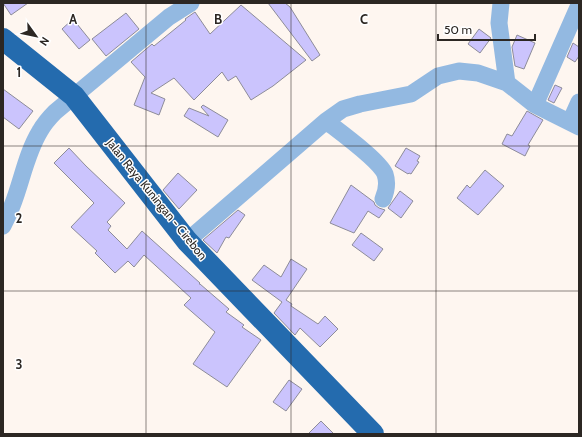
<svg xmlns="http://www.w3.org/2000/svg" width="582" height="437" viewBox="0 0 582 437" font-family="Cabin,sans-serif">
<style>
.building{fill:#cbc4fd;stroke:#8d8c99}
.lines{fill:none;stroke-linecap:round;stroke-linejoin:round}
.minor{stroke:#93b9e1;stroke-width:17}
.highway{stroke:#246bae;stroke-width:22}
.grid{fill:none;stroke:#2c2723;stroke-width:1;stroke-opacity:0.55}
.labels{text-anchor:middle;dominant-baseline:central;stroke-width:3;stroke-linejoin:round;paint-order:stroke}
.street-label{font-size:12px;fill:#2c2723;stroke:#fff}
.grid-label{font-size:13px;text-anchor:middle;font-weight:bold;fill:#2c2723;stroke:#fff;stroke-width:3;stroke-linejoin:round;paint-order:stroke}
</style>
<rect width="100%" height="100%" fill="#fef6f0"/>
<path class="building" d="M 3,3 L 28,3 L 11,15 Z
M 268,3 L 285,3 L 290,7 L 320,55 L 312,61 Z
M 241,5 L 306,60 L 273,86 L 251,100 L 236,76 L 228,81 L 222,72 L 194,100 L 174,78 L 151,93 L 165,99 L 159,115 L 134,105 L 145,77 L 131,62 L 152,44 L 154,46 L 186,20 L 185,19 L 195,12 L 210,34 Z
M 126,13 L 139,29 L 106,56 L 92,39 Z
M 73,19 L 90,40 L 79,49 L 62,29 Z
M 479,29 L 491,38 L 480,53 L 468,44 Z
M 517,35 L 535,43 L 524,69 L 515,66 L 512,47 Z
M 573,43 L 579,47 L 579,56 L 575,62 L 567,57 Z
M 555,85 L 562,88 L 554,103 L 548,100 Z
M 3,89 L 33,111 L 19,129 L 3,117 Z
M 203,105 L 228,120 L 218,137 L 184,116 L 189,108 L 209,116 L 201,107 Z
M 527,111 L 543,120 L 528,145 L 530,146 L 525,156 L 502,144 L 507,134 L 512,136 Z
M 69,148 L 86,166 L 125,203 L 107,222 L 111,226 L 108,230 L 127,249 L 142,231 L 200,283 L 199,284 L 200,284 L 229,309 L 226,312 L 244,325 L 242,327 L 261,340 L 227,387 L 193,364 L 215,332 L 184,305 L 191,298 L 144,255 L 134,267 L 128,261 L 115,273 L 95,253 L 97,251 L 71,227 L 94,203 L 54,163 Z
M 406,148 L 420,156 L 417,161 L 419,162 L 411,174 L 409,173 L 408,174 L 395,166 Z
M 485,170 L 504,186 L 478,215 L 457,198 L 467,185 L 470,188 Z
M 178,173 L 197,190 L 179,209 L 163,190 Z
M 351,185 L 374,202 L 375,205 L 379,208 L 385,210 L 379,218 L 368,211 L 354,233 L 330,223 Z
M 400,191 L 413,201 L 401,218 L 388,208 Z
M 238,210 L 245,215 L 229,238 L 226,237 L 217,253 L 203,240 Z
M 361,233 L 383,249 L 374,261 L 352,245 Z
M 291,259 L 307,269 L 286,300 L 292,304 L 291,306 L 318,324 L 325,316 L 338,329 L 320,347 L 300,328 L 295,335 L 274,313 L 282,302 L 252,280 L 264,265 L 281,277 Z
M 289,380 L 302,389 L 286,411 L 273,402 Z
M 321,421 L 334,434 L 308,434 Z"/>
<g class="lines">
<path class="minor" d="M 501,3 L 499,23 L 507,83
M 535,105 L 579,5
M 326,121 C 340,132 379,160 385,174 C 388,183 387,190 383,199
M 570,122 L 579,102
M 3,226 C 6,219 10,213 12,206 C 22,181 26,154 40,131 C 44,124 49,118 55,112 L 169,17 L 191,3
M 187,241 L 326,121 L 343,109 L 360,104 L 411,94 L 438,76 L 459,71 L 478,73 L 507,83 L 535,105 L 579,127"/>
<path class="highway" d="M 3,39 L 74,96 L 187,241 L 373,434"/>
</g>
<path class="grid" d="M 146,3 L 146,434M 291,3 L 291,434M 436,3 L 436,434M 3,146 L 579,146M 3,291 L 579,291"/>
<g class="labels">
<g class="street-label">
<text transform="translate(157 199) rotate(51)">Jalan Raya Kuningan - Cirebon</text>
</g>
</g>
<g class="grid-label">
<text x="73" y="24">A</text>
<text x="218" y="24">B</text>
<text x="364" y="24">C</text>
<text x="19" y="77">1</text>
<text x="19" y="223">2</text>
<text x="19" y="369">3</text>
</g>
<rect width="582" height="437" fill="none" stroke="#2c2723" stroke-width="8"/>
<g transform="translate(36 36) rotate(123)" stroke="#ffffff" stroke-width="3" paint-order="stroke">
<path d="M0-3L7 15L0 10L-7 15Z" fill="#2c2723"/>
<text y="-6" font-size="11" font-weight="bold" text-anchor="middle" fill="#2c2723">N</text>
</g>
<path d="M438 34v6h97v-6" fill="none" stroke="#2c2723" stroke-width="2"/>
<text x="444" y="34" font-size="12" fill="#2c2723" stroke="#ffffff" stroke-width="3" paint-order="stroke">50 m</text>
</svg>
